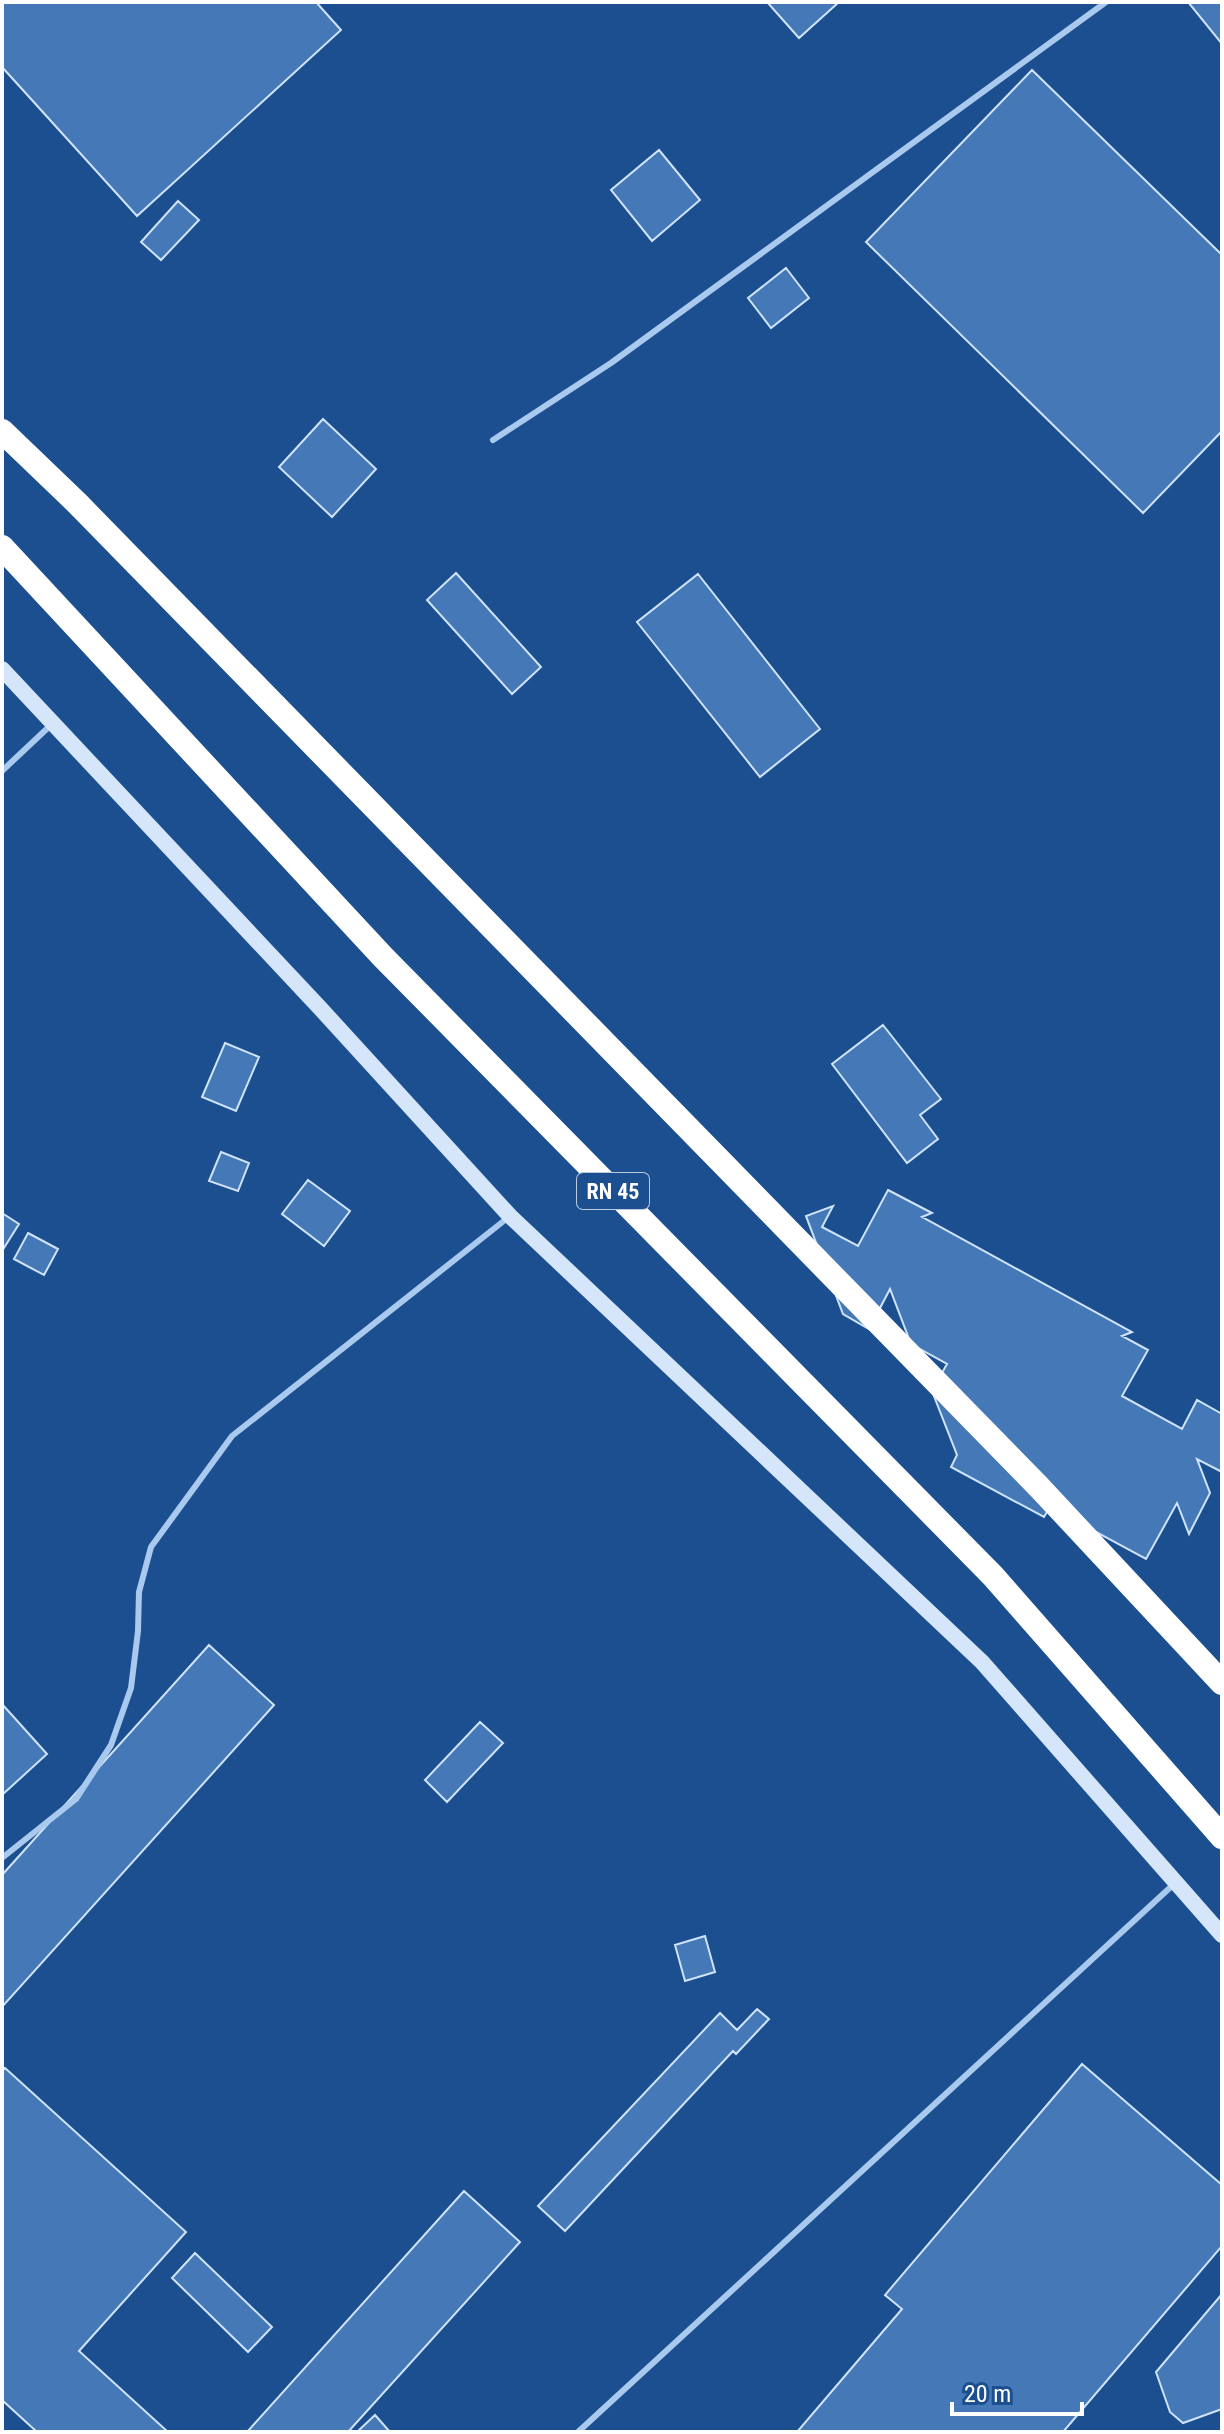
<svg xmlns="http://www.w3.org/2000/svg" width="1224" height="2434" viewBox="0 0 1224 2434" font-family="'Roboto Condensed',sans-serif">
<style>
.building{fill:#4478b7;stroke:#cfe3fa;stroke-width:2}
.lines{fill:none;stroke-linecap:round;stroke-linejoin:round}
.lane{stroke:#a9c9ee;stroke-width:6}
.secondary{stroke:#d6e6fa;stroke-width:16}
.highway{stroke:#fff;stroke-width:24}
.labels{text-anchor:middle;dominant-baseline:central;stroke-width:6;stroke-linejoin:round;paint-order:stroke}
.shield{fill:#1b4f8f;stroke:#bbcadd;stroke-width:2}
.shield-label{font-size:22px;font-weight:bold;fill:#fff}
</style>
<rect width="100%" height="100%" fill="#1b4f8f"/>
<path class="building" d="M 2,2 L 316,2 L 341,30 L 137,216 L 2,67 Z
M 767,2 L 839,2 L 799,38 Z
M 1188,2 L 1222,2 L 1222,44 Z
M 1032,70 L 1222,255 L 1222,431 L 1143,513 L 866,242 Z
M 659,150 L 700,200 L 652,241 L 611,190 Z
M 178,201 L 199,220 L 161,260 L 141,242 Z
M 786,268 L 809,298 L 771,328 L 748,298 Z
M 323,419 L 376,469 L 332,517 L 279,467 Z
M 456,573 L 541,667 L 512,694 L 427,600 Z
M 698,574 L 820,729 L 760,777 L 637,622 Z
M 883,1025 L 941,1099 L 920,1115 L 938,1139 L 907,1163 L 832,1064 Z
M 225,1043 L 259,1057 L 236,1111 L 202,1097 Z
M 221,1152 L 249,1163 L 238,1191 L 209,1181 Z
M 308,1180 L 350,1211 L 324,1246 L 282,1214 Z
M 888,1190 L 932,1213 L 922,1217 L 1132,1332 L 1122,1336 L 1148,1350 L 1122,1396 L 1182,1429 L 1197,1400 L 1222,1414 L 1222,1472 L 1197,1459 L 1210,1493 L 1189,1534 L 1177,1503 L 1146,1559 L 1050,1507 L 1044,1517 L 951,1467 L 957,1455 L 932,1391 L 947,1364 L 911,1344 L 890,1289 L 869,1329 L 843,1314 L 806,1216 L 833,1206 L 822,1227 L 858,1246 Z
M 2,1213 L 19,1224 L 2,1251 Z
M 28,1233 L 58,1249 L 44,1275 L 14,1259 Z
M 209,1645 L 274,1705 L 2,2007 L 2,1875 Z
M 2,1704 L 47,1754 L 2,1795 Z
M 480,1722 L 503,1743 L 447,1802 L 425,1780 Z
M 705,1936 L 715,1972 L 685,1981 L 675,1945 Z
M 757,2009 L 769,2019 L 736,2054 L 733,2051 L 565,2231 L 538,2206 L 720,2013 L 737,2030 Z
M 1082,2064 L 1222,2185 L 1222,2246 L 1063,2432 L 797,2432 L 902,2309 L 885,2295 Z
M 5,2068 L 186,2232 L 79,2351 L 168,2432 L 37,2432 L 2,2400 L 2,2071 Z
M 464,2191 L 520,2242 L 348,2432 L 247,2432 Z
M 195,2253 L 272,2327 L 248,2352 L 172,2278 Z
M 1222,2294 L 1222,2409 L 1183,2423 L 1170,2412 L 1156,2372 Z
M 375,2415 L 390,2432 L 357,2432 Z"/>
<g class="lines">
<path class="lane" d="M 493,440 L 611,363 L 1106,2
M 2,771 L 53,723
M 2,1858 L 76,1799 L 111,1745 L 131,1688 L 138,1631 L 139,1592 L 151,1547 L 232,1436 L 510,1216
M 578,2432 L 1174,1884"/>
<path class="secondary" d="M 2,669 L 320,1008 L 510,1216 L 982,1662 L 1222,1935"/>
<path class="highway" d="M 2,431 L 78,504 L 1039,1487 L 1222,1683
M 2,547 L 383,957 L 993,1576 L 1222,1837"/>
</g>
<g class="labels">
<rect class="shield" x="577" y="1173" width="72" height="36" rx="6"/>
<g class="shield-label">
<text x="613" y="1191">RN 45</text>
</g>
</g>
<rect width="1224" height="2434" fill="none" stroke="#ffffff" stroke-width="8"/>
<path d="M952 2402v12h130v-12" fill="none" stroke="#ffffff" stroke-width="4"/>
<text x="964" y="2402" font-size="24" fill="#ffffff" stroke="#1b4f8f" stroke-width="6" paint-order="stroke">20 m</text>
</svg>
